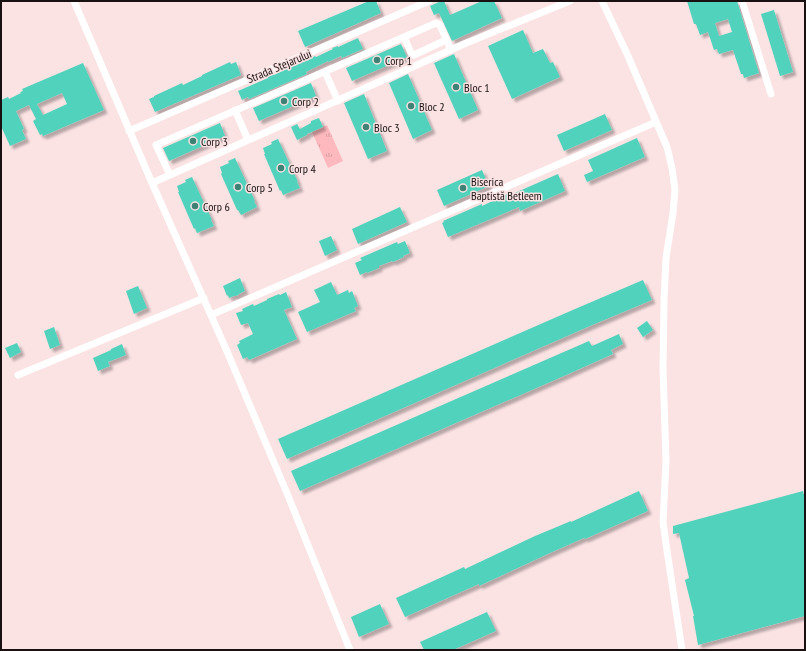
<svg xmlns="http://www.w3.org/2000/svg" width="806" height="651" viewBox="0 0 806 651" font-family="'PT Sans Narrow',sans-serif">
<style>
.park{fill:url(#park-tufts)}
.building{fill:#51d2bc;fill-rule:evenodd;filter:url(#shadow)}
.lines{fill:none;stroke-linecap:round;stroke-linejoin:round}
.street{stroke:#fff;stroke-width:7}
.poi-dot{fill:#3e8276;stroke:#fbe2e3;stroke-width:1.5}
.labels{text-anchor:middle;dominant-baseline:central;stroke-width:3;stroke-linejoin:round;paint-order:stroke}
.poi-label{font-size:12px;fill:#191111;stroke:#fbe2e3;text-anchor:start}
.street-label{font-size:12px;fill:#191111;stroke:#fbe2e3}
</style>
<defs>
<pattern id="park-tufts" width="24" height="20" patternUnits="userSpaceOnUse"><rect width="24" height="20" fill="#fdb9be"/><path d="M3 7l-1-3M5 7V3M7 7l1-3M15 17l-1-3M17 17v-4M19 17l1-3" fill="none" stroke="#d89ea2"/></pattern>
<filter id="shadow"><feDropShadow dx="3.5" dy="3.5" stdDeviation="1" flood-color="#0004"/></filter>
</defs>
<rect width="100%" height="100%" fill="#fbe2e3"/>
<path class="park" d="M 327,125 L 343,161 L 328,168 L 312,132 Z"/>
<path class="building" d="M 369,1 L 371,2 L 376,1 L 381,13 L 305,47 L 298,31 Z
M 441,1 L 444,1 L 450,15 L 482,1 L 494,1 L 502,18 L 452,41 L 439,13 L 434,15 L 430,6 Z
M 687,1 L 737,1 L 759,73 L 744,78 L 743,74 L 741,74 L 733,50 L 719,54 L 717,49 L 714,50 L 708,32 L 700,35 L 696,24 L 694,24 ZM 728,19 L 732,32 L 719,36 L 715,23 Z
M 774,10 L 793,72 L 780,76 L 761,14 Z
M 523,30 L 533,53 L 543,49 L 550,63 L 553,62 L 560,77 L 512,99 L 488,46 Z
M 358,38 L 363,49 L 342,58 L 341,56 L 328,62 L 328,61 L 306,72 L 307,74 L 249,99 L 248,97 L 242,100 L 238,91 L 268,78 L 268,76 L 273,74 L 274,75 L 289,68 L 289,67 L 295,65 L 295,66 L 315,56 L 316,57 L 333,49 L 332,48 L 338,46 L 338,47 Z
M 401,44 L 407,57 L 352,81 L 346,68 Z
M 454,54 L 478,110 L 459,119 L 434,63 Z
M 230,62 L 231,64 L 236,62 L 241,75 L 155,112 L 149,99 L 154,97 L 154,96 L 182,83 L 183,85 L 202,76 L 202,75 Z
M 83,63 L 104,110 L 43,136 L 42,134 L 40,135 L 33,121 L 36,119 L 29,105 L 16,111 L 24,129 L 22,130 L 26,139 L 10,146 L 1,126 L 1,100 L 8,97 L 9,99 L 21,93 L 20,92 L 23,91 L 22,89 ZM 62,93 L 67,104 L 43,115 L 37,104 Z
M 408,74 L 432,130 L 413,139 L 389,83 Z
M 311,83 L 316,96 L 259,121 L 253,108 Z
M 364,94 L 387,151 L 368,159 L 344,103 Z
M 605,114 L 612,130 L 564,151 L 557,135 Z
M 319,118 L 323,127 L 307,134 L 307,135 L 297,140 L 291,127 L 297,124 L 300,129 L 311,123 L 311,121 Z
M 220,123 L 225,136 L 169,161 L 163,148 Z
M 637,138 L 645,157 L 587,182 L 584,175 L 593,171 L 588,160 Z
M 278,139 L 298,182 L 297,182 L 300,188 L 283,195 L 281,190 L 280,191 L 264,154 L 265,154 L 263,148 L 272,144 L 271,142 Z
M 235,158 L 255,201 L 254,201 L 257,207 L 241,215 L 238,210 L 237,210 L 221,174 L 222,173 L 220,167 L 229,163 L 228,161 Z
M 482,170 L 489,186 L 444,206 L 437,190 Z
M 558,174 L 565,191 L 520,211 L 519,207 L 448,237 L 442,223 L 444,222 L 443,221 L 482,204 L 482,206 L 507,194 L 508,195 L 510,195 Z
M 192,177 L 212,220 L 211,220 L 214,226 L 197,233 L 195,228 L 194,229 L 178,192 L 179,192 L 177,186 L 186,182 L 185,180 Z
M 400,207 L 407,222 L 358,244 L 352,229 Z
M 331,236 L 337,250 L 325,256 L 319,241 Z
M 405,241 L 410,253 L 403,256 L 404,257 L 393,262 L 392,261 L 379,266 L 379,268 L 367,273 L 367,272 L 360,275 L 355,263 L 362,260 L 360,258 L 397,242 L 398,244 Z
M 240,278 L 245,291 L 239,294 L 238,295 L 236,296 L 234,296 L 229,298 L 228,295 L 227,296 L 223,286 Z
M 643,280 L 652,300 L 590,326 L 287,459 L 278,439 L 575,309 Z
M 331,282 L 337,295 L 348,290 L 349,293 L 352,291 L 358,306 L 354,308 L 356,311 L 307,332 L 298,312 L 320,302 L 314,290 Z
M 138,286 L 147,308 L 134,314 L 126,291 Z
M 286,292 L 292,307 L 284,310 L 297,339 L 249,360 L 247,357 L 243,359 L 237,345 L 240,343 L 239,341 L 253,334 L 248,323 L 241,325 L 236,313 L 243,311 L 242,309 L 253,304 L 254,306 L 267,300 L 267,299 L 279,294 L 280,295 Z
M 647,321 L 653,330 L 643,337 L 637,328 Z
M 54,327 L 60,345 L 50,349 L 44,331 Z
M 619,334 L 623,344 L 611,350 L 613,354 L 564,376 L 300,491 L 291,471 L 589,341 L 592,346 Z
M 17,343 L 21,352 L 10,358 L 5,348 Z
M 122,344 L 126,355 L 108,362 L 110,366 L 98,371 L 93,358 L 111,350 L 111,349 Z
M 639,491 L 648,511 L 585,539 L 584,538 L 550,553 L 479,586 L 479,584 L 405,617 L 396,598 L 464,567 L 465,569 L 535,536 L 571,521 L 571,522 Z
M 803,491 L 805,499 L 805,616 L 698,645 L 693,616 L 694,616 L 685,580 L 689,578 L 679,533 L 673,534 L 673,526 Z
M 380,604 L 389,624 L 359,637 L 351,617 Z
M 487,612 L 496,631 L 453,650 L 424,650 L 420,642 Z"/>
<g class="lines">
<path class="street" d="M 74,1 L 152,183 L 226,349 L 289,498 L 350,650
M 602,1 L 628,56 L 667,147 L 672,168 L 675,190 L 673,213 L 666,258 L 664,301 L 663,368 L 666,461 L 663,522 L 666,544 L 682,650
M 742,1 L 771,94
M 446,40 L 414,55 L 412,55 L 404,37 L 436,23 L 440,25 L 451,50
M 325,72 L 338,101
M 235,110 L 248,140
M 129,131 L 429,1
M 170,175 L 156,145 L 404,37
M 152,183 L 464,44 L 570,1
M 211,315 L 656,122
M 18,375 L 204,298"/>
</g>
<g class="poi-dot">
<circle cx="377" cy="60" r="4"/>
<circle cx="456" cy="87" r="4"/>
<circle cx="284" cy="101" r="4"/>
<circle cx="411" cy="106" r="4"/>
<circle cx="366" cy="127" r="4"/>
<circle cx="193" cy="141" r="4"/>
<circle cx="281" cy="168" r="4"/>
<circle cx="238" cy="187" r="4"/>
<circle cx="463" cy="188" r="4"/>
<circle cx="195" cy="206" r="4"/>
</g>
<g class="labels">
<g class="poi-label">
<text x="385" y="60">Corp 1</text>
<text x="464" y="87">Bloc 1</text>
<text x="292" y="101">Corp 2</text>
<text x="419" y="106">Bloc 2</text>
<text x="374" y="127">Bloc 3</text>
<text x="201" y="141">Corp 3</text>
<text x="289" y="168">Corp 4</text>
<text x="471" y="181">Biserica<tspan x="471" dy="14">Baptistă Betleem</tspan></text>
<text x="246" y="187">Corp 5</text>
<text x="203" y="206">Corp 6</text>
</g>
<g class="street-label">
<text transform="translate(279 66) rotate(-23)">Strada Stejarului</text>
</g>
</g>
<rect width="806" height="651" fill="none" stroke="#191111" stroke-width="4"/>
</svg>
